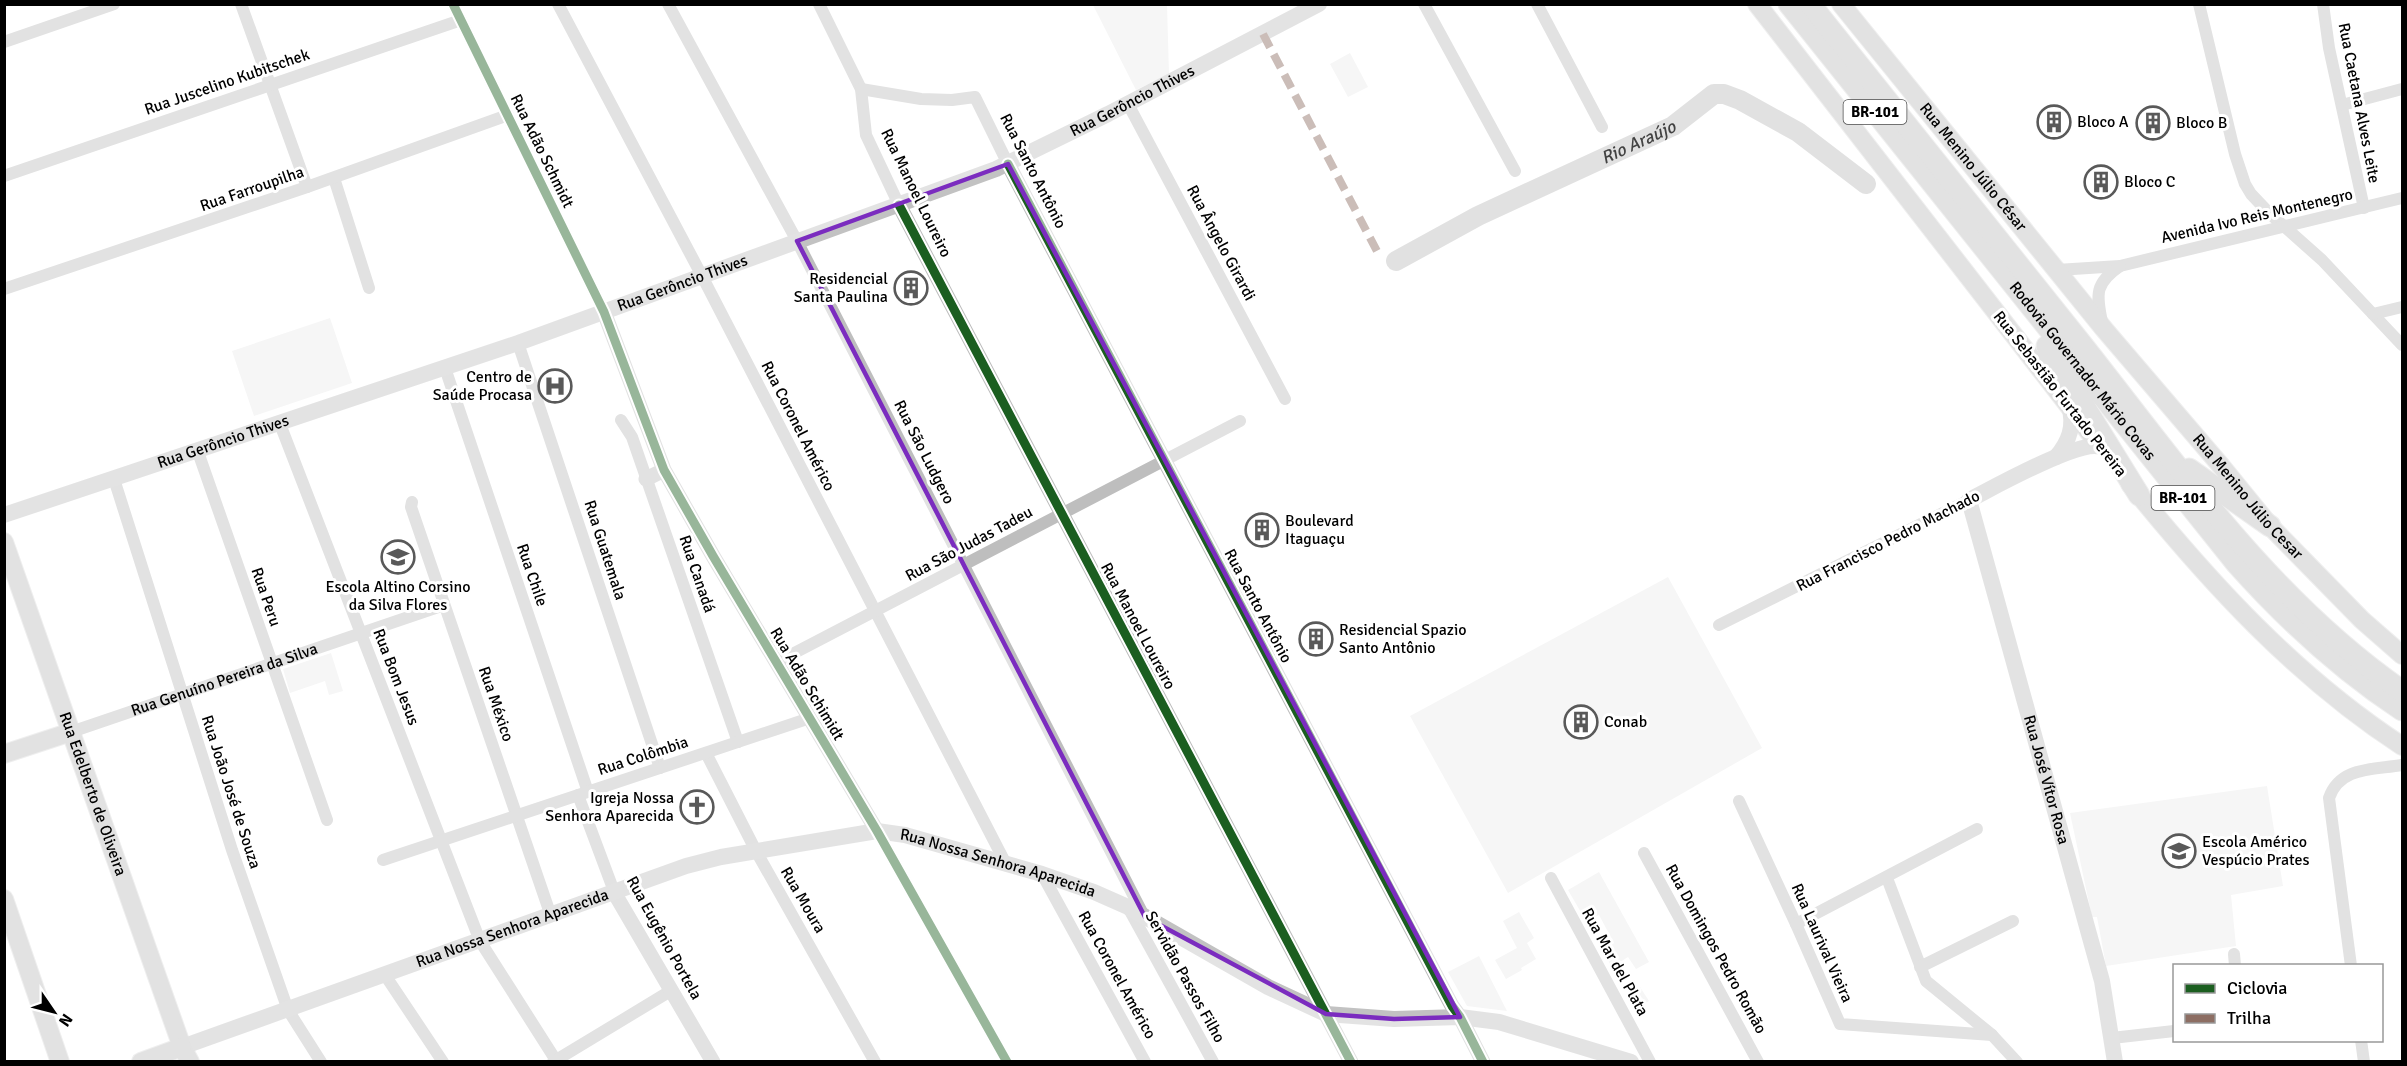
<svg xmlns="http://www.w3.org/2000/svg" width="2407" height="1066" viewBox="0 0 2407 1066" font-family="Signika,sans-serif">
<style>
.green{fill:#ebebeb}
.lines{fill:none;stroke-linecap:round;stroke-linejoin:round}
.river{stroke:#bdbdbd;stroke-width:20}
.primary-casing{stroke:#dbdbdb;stroke-width:20}
.motorway-casing{stroke:#dbdbdb;stroke-width:23}
.minor{stroke:#bebebe;stroke-width:12}
.tertiary{stroke:#bebebe;stroke-width:15}
.secondary{stroke:#c2c2c2;stroke-width:16}
.primary{stroke:#bebebe;stroke-width:18}
.motorway{stroke:#bebebe;stroke-width:21}
.quiet{stroke:#8d6e63;stroke-width:8;stroke-dasharray:15 8;stroke-linecap:butt}
.cycleway-casing{stroke:#fff;stroke-width:13}
.cycleway{stroke:#1b5e20;stroke-width:9}
.marked{fill:none;stroke:#7b2cbf;stroke-width:4.5;stroke-linejoin:round}
.labels{text-anchor:middle;dominant-baseline:central;stroke-width:6;stroke-linejoin:round;paint-order:stroke}
.shield{fill:#fff;stroke:#4c4c4c;stroke-width:1.5}
.shield-label{font-size:15px;font-weight:bold;fill:#000}
.street-label{font-size:16px;fill:#000;stroke:#fff}
.poi-label{font-size:16px;fill:#000;stroke:#fff;text-anchor:start}
.water-label{font-size:18px;font-style:italic;fill:#424242;stroke:#fff}
</style>
<rect width="100%" height="100%" fill="#fff"/>
<path class="green" d="M 1093,5 L 1167,5 L 1169,74 L 1136,90 Z
M 1350,53 L 1368,87 L 1348,97 L 1330,64 Z
M 330,318 L 352,383 L 254,416 L 232,351 Z
M 1668,577 L 1762,748 L 1508,893 L 1410,716 Z
M 331,653 L 343,691 L 329,695 L 325,681 L 290,693 L 283,669 Z
M 2267,786 L 2283,886 L 2231,895 L 2236,946 L 2106,966 L 2097,917 L 2092,917 L 2070,813 Z
M 1599,872 L 1649,962 L 1636,969 L 1628,957 L 1612,967 L 1602,951 L 1614,943 L 1599,915 L 1586,921 L 1568,890 Z
M 1519,912 L 1534,938 L 1527,943 L 1536,959 L 1521,968 L 1522,970 L 1506,979 L 1495,960 L 1517,948 L 1503,921 Z
M 1479,956 L 1507,1011 L 1467,1006 L 1448,972 Z
M 1640,987 L 1649,1001 L 1637,1008 L 1628,993 Z"/>
<g class="lines">
<path class="river" id="s1" d="M 1396,261 L 1478,216 L 1673,126 L 1714,94 L 1724,94 L 1740,100 L 1798,132 L 1866,184"/>
<g class="primary-casing">
<g id="primary">
<path d="M 1757,4 L 2096,441"/>
<path id="s6" d="M 1841,4 L 2104,329 L 2222,467 L 2270,526 L 2362,620 L 2402,655"/>
<path d="M 2130,484 C 2210,583 2295,676 2402,746"/>
<path id="s7" d="M 4,542 L 153,965 L 182,1047 L 190,1062"/>
<path d="M 4,754 L 71,732"/>
<path d="M 4,899 L 60,1062"/>
<path d="M 141,1062 L 182,1047"/>
</g>
</g>
<g class="motorway-casing">
<g id="motorway">
<path id="s8" d="M 1789,4 L 2236,563 C 2285,618 2340,669 2402,710"/>
<path d="M 1810,4 C 1901,119 1993,233 2084,347 C 2181,470 2272,601 2402,691"/>
<path d="M 2047,346 L 2139,495"/>
<path d="M 2189,469 L 2270,526"/>
</g>
</g>
<g class="minor">
<path d="M 241,4 L 307,187"/>
<path d="M 453,4 L 604,312"/>
<path d="M 558,4 L 702,276 L 1006,864"/>
<path d="M 668,4 L 797,241 L 1144,916"/>
<path d="M 819,4 L 861,89 L 866,135 L 899,205"/>
<path d="M 1424,4 L 1515,171"/>
<path d="M 1537,4 L 1602,127"/>
<path d="M 2199,4 L 2235,154 L 2245,184 L 2251,194 L 2269,213 L 2322,260 L 2402,345"/>
<path d="M 2323,4 L 2329,48 L 2364,208"/>
<path d="M 4,42 L 114,4"/>
<path d="M 861,89 L 921,99 L 952,100 L 975,97 L 1008,164"/>
<path d="M 1128,104 L 1285,399"/>
<path d="M 2342,105 L 2402,89"/>
<path d="M 4,176 L 461,20"/>
<path d="M 334,178 L 369,288"/>
<path d="M 2057,270 L 2120,266 L 2402,198"/>
<path d="M 4,289 L 307,187 L 508,115"/>
<path d="M 2373,314 L 2402,307"/>
<path d="M 2102,322 C 2096,294 2095,283 2120,266"/>
<path d="M 518,343 L 660,768"/>
<path d="M 445,368 L 588,792"/>
<path d="M 621,420 L 632,437 L 738,742"/>
<path d="M 280,424 L 480,941 L 557,1062"/>
<path d="M 198,452 L 327,820"/>
<path d="M 114,479 L 232,850 L 288,1010 L 321,1062"/>
<path d="M 412,502 L 411,507 L 551,916"/>
<path d="M 1719,625 L 1969,500"/>
<path d="M 777,662 L 1240,421"/>
<path id="s2" d="M 71,732 L 444,605"/>
<path d="M 706,753 L 756,851 L 875,1062"/>
<path d="M 578,795 L 615,894"/>
<path d="M 1739,801 L 1796,924 L 1840,1024 L 1992,1035"/>
<path d="M 877,831 L 1007,1062"/>
<path d="M 1644,853 L 1758,1062"/>
<path d="M 383,860 L 810,718"/>
<path d="M 1042,874 L 1145,1062"/>
<path d="M 1551,878 L 1650,1062"/>
<path d="M 1887,878 L 1926,981 L 1992,1035 L 2017,1062"/>
<path d="M 1129,909 L 1213,1062"/>
<path d="M 1796,924 L 1977,829"/>
<path d="M 2234,954 L 2235,966"/>
<path d="M 2351,966 L 2329,798 C 2340,766 2374,770 2402,765"/>
<path d="M 1920,967 L 2013,921"/>
<path d="M 385,975 L 443,1062"/>
<path d="M 2112,1038 L 2174,1031"/>
<path d="M 2361,1040 L 2364,1062"/>
<path d="M 553,1062 L 672,990"/>
</g>
<path class="tertiary" d="M 1008,164 L 1452,1006 L 1460,1017 L 1483,1062
M 899,205 L 1351,1062
M 604,312 L 664,470 L 713,556 L 877,831
M 646,479 L 664,470
M 615,894 L 713,1062"/>
<g class="secondary">
<path id="s3" d="M 2101,447 C 2079,439 1993,488 1969,500 L 2102,981 L 2115,1062"/>
<path d="M 2056,457 C 2069,442 2075,426 2069,406"/>
<path id="s4" d="M 4,515 L 518,343 L 996,169 L 1108,114 L 1319,4"/>
<path id="s5" d="M 182,1047 L 686,866 L 721,857 L 877,831 L 905,835 L 1042,874 L 1094,892 L 1128,907 L 1268,987 L 1326,1014 L 1394,1019 L 1460,1017 L 1499,1022 L 1631,1062"/>
</g>
<use href="#primary" class="primary"/>
<use href="#motorway" class="motorway"/>
<path class="quiet" d="M 1263,34 L 1379,255"/>
<g class="cycleway-casing">
<path id="cycleway" d="M 453,4 L 604,312 L 664,470 L 713,556 L 877,831 L 1007,1062
M 1008,164 L 1452,1006 L 1460,1017 L 1483,1062
M 899,205 L 1351,1062"/>
</g>
<use href="#cycleway" class="cycleway"/>
</g>
<path d="M0 0H2407V1066H0ZM 1008,164 L 1460,1017 L 1394,1019 L 1326,1014 L 1145,917 L 797,241 Z" fill="#fff" fill-opacity=".55" fill-rule="evenodd"/>
<path class="marked" d="M 1008,164 L 1460,1017 L 1394,1019 L 1326,1014 L 1145,917 L 797,241 Z"/>
<defs>
<g id="building-ring" transform="scale(1.725)"><circle r="9.5" fill="#fff" stroke="#595959" stroke-width="1.5"/><path d="M-4-6H4V6H1V3H-1V6H-4ZM-2.5-4.3h1.7v1.8h-1.7ZM.8-4.3h1.7v1.8H.8ZM-2.5-1h1.7V.8h-1.7ZM.8-1h1.7V.8H.8Z" fill="#595959"/></g>
<g id="hospital-ring" transform="scale(1.725)"><circle r="9.5" fill="#fff" stroke="#595959" stroke-width="1.5"/><path d="M-5-5h3v3.5h4V-5h3V5h-3V1.5h-4V5h-3Z" fill="#595959"/></g>
<g id="school-ring" transform="scale(1.725)"><circle r="9.5" fill="#fff" stroke="#595959" stroke-width="1.5"/><path d="M0-5L7-2L0 1L-7-2ZM-4 1L0 2.5L4 1V4Q0 6-4 4Z" fill="#595959"/></g>
<g id="church-ring" transform="scale(1.725)"><circle r="9.5" fill="#fff" stroke="#595959" stroke-width="1.5"/><path d="M-1.2-6h2.4v3.5h3.3v2.4h-3.3V6h-2.4V-.1h-3.3v-2.4h3.3Z" fill="#595959"/></g>
</defs>
<g fill-rule="evenodd">
<use href="#building-ring" x="2054" y="122"/>
<use href="#building-ring" x="2153" y="123"/>
<use href="#building-ring" x="2101" y="182"/>
<use href="#building-ring" x="911" y="288"/>
<use href="#hospital-ring" x="555" y="386"/>
<use href="#building-ring" x="1262" y="530"/>
<use href="#school-ring" x="398" y="557"/>
<use href="#building-ring" x="1316" y="639"/>
<use href="#building-ring" x="1581" y="722"/>
<use href="#church-ring" x="697" y="807"/>
<use href="#school-ring" x="2179" y="851"/>
</g>
<g class="labels">
<g class="shield">
<rect x="1843.5" y="100" width="63" height="24" rx="4.5"/>
<rect x="2151.5" y="486" width="63" height="24" rx="4.5"/>
</g>
<g class="shield-label">
<text x="1875" y="112">BR-101</text>
<text x="2183" y="498">BR-101</text>
</g>
<g class="street-label">
<text transform="translate(227 82) rotate(-19)">Rua Juscelino Kubitschek</text>
<text stroke="none"><textPath href="#s4" startOffset="1203">Rua Gerôncio Thives</textPath></text>
<text transform="translate(2359 103) rotate(79)">Rua Caetana Alves Leite</text>
<text transform="translate(542 151) rotate(64)">Rua Adão Schmidt</text>
<text stroke="none"><textPath href="#s6" startOffset="210">Rua Menino Júlio César</textPath></text>
<text transform="translate(1033 171) rotate(63)">Rua Santo Antônio</text>
<text transform="translate(252 189) rotate(-19)">Rua Farroupilha</text>
<text transform="translate(916 193) rotate(64)">Rua Manoel Loureiro</text>
<text transform="translate(2257 216) rotate(-13)">Avenida Ivo Reis Montenegro</text>
<text transform="translate(1221 243) rotate(62)">Rua Ângelo Girardi</text>
<text stroke="none"><textPath href="#s4" startOffset="717">Rua Gerôncio Thives</textPath></text>
<text stroke="none"><textPath href="#s8" startOffset="470">Rodovia Governador Mário Covas</textPath></text>
<text transform="translate(2060 394) rotate(52)">Rua Sebastião Furtado Pereira</text>
<text transform="translate(798 426) rotate(63)">Rua Coronel Américo</text>
<text stroke="none"><textPath href="#s4" startOffset="231">Rua Gerôncio Thives</textPath></text>
<text transform="translate(924 452) rotate(63)">Rua São Ludgero</text>
<text stroke="none"><textPath href="#s6" startOffset="639">Rua Menino Júlio Cesar</textPath></text>
<text transform="translate(1888 541) rotate(-27)">Rua Francisco Pedro Machado</text>
<text transform="translate(969 544) rotate(-28)">Rua São Judas Tadeu</text>
<text transform="translate(605 550) rotate(72)">Rua Guatemala</text>
<text transform="translate(697 574) rotate(71)">Rua Canadá</text>
<text transform="translate(532 575) rotate(71)">Rua Chile</text>
<text transform="translate(266 597) rotate(71)">Rua Peru</text>
<text transform="translate(1258 606) rotate(62)">Rua Santo Antônio</text>
<text transform="translate(1138 626) rotate(62)">Rua Manoel Loureiro</text>
<text transform="translate(396 677) rotate(69)">Rua Bom Jesus</text>
<text stroke="none"><textPath href="#s2" startOffset="162">Rua Genuíno Pereira da Silva</textPath></text>
<text transform="translate(807 684) rotate(59)">Rua Adão Schimidt</text>
<text transform="translate(496 704) rotate(71)">Rua México</text>
<text transform="translate(643 756) rotate(-18)">Rua Colômbia</text>
<text stroke="none"><textPath href="#s3" startOffset="434">Rua José Vítor Rosa</textPath></text>
<text transform="translate(231 792) rotate(72)">Rua João José de Souza</text>
<text stroke="none"><textPath href="#s7" startOffset="267">Rua Edelberto de Oliveira</textPath></text>
<text stroke="none"><textPath href="#s5" startOffset="855">Rua Nossa Senhora Aparecida</textPath></text>
<text transform="translate(803 900) rotate(60)">Rua Moura</text>
<text stroke="none"><textPath href="#s5" startOffset="351">Rua Nossa Senhora Aparecida</textPath></text>
<text transform="translate(664 938) rotate(61)">Rua Eugênio Portela</text>
<text transform="translate(1822 943) rotate(66)">Rua Laurival Vieira</text>
<text transform="translate(1716 949) rotate(61)">Rua Domingos Pedro Romão</text>
<text transform="translate(1615 962) rotate(61)">Rua Mar del Plata</text>
<text transform="translate(1117 975) rotate(61)">Rua Coronel Américo</text>
<text transform="translate(1185 977) rotate(61)">Servidão Passos Filho</text>
</g>
<g class="poi-label">
<text x="2077" y="122">Bloco A</text>
<text x="2176" y="123">Bloco B</text>
<text x="2124" y="182">Bloco C</text>
<text x="888" y="279" text-anchor="end">Residencial<tspan x="888" dy="18">Santa Paulina</tspan></text>
<text x="532" y="377" text-anchor="end">Centro de<tspan x="532" dy="18">Saúde Procasa</tspan></text>
<text x="1285" y="521">Boulevard<tspan x="1285" dy="18">Itaguaçu</tspan></text>
<text x="398" y="587" text-anchor="middle">Escola Altino Corsino<tspan x="398" dy="18">da Silva Flores</tspan></text>
<text x="1339" y="630">Residencial Spazio<tspan x="1339" dy="18">Santo Antônio</tspan></text>
<text x="1604" y="722">Conab</text>
<text x="674" y="798" text-anchor="end">Igreja Nossa<tspan x="674" dy="18">Senhora Aparecida</tspan></text>
<text x="2202" y="842">Escola Américo<tspan x="2202" dy="18">Vespúcio Prates</tspan></text>
</g>
<g class="water-label">
<text stroke="none"><textPath href="#s1" startOffset="270">Rio Araújo</textPath></text>
</g>
</g>
<rect width="2407" height="1066" fill="none" stroke="#000000" stroke-width="12"/>
<rect x="2173" y="964" width="210" height="78" fill="#ffffff" stroke="#999999" stroke-width="1.5"/>
<rect x="2185" y="984" width="30" height="9" fill="#1b5e20" stroke="#999999" stroke-width="1.5"/>
<text x="2227" y="994" font-size="18" fill="#000000">Ciclovia</text>
<rect x="2185" y="1014" width="30" height="9" fill="#8d6e63" stroke="#999999" stroke-width="1.5"/>
<text x="2227" y="1024" font-size="18" fill="#000000">Trilha</text>
<g transform="translate(54 1012) rotate(125)" stroke="#ffffff" stroke-width="4.5" paint-order="stroke">
<path d="M0-4.5L10 22L0 15L-10 22Z" fill="#000000"/>
<text y="-9" font-size="16" font-weight="bold" text-anchor="middle" fill="#000000">N</text>
</g>
</svg>
